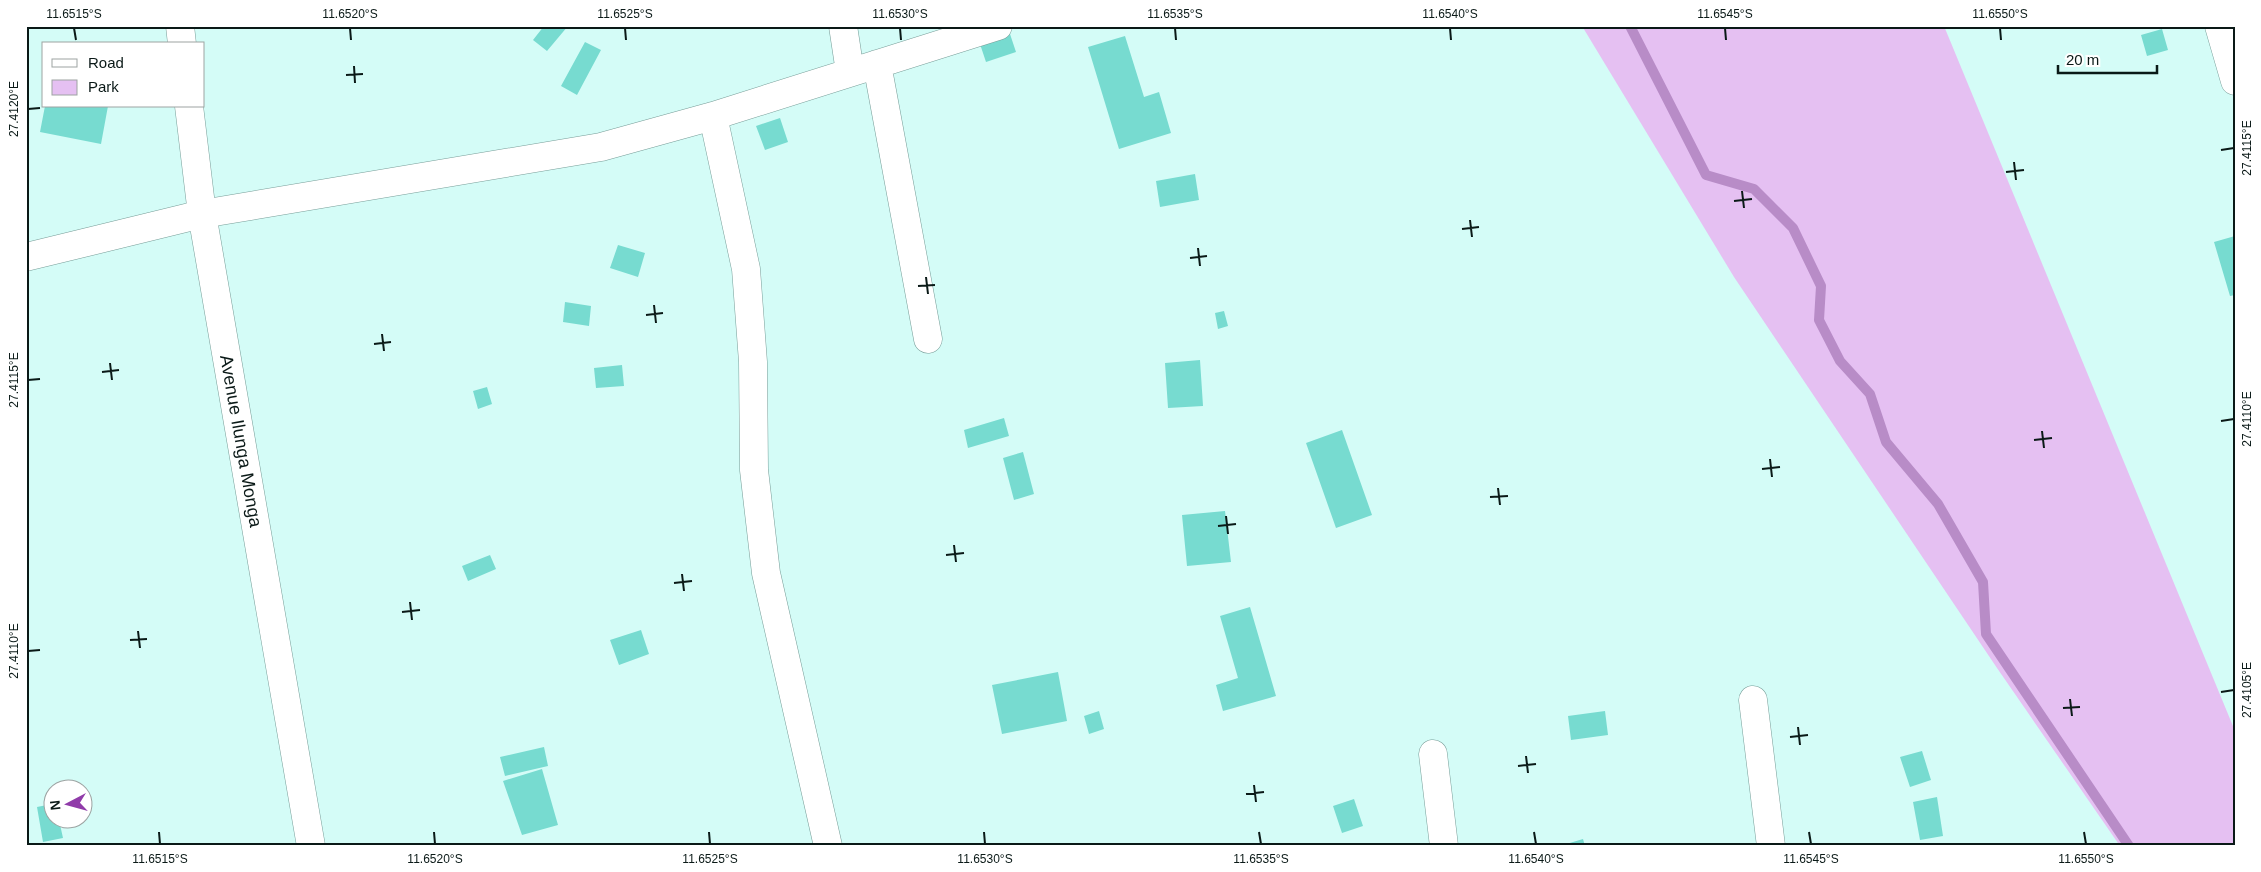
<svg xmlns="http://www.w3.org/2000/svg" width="2261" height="872" viewBox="0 0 2261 872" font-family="Arial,sans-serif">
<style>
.green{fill:#e5c0f2}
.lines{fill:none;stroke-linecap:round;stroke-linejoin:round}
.stream{stroke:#b88cc7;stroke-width:10}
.building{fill:#77dbd0}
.street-casing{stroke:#779d98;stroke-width:29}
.street{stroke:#fff;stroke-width:28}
.ticks{fill:none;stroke:#0a1917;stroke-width:2}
.labels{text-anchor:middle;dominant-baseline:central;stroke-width:4;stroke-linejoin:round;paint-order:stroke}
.street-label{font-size:18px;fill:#0a1917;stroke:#fff}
.neatline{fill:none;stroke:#0a1917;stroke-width:2}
.ticks-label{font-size:12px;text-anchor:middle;fill:#0a1917}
</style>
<rect width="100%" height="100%" fill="#d4fcf7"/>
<path class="green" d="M 1582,26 L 1944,26 L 2235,731 L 2235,846 L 2120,846 L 1997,668 L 1734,277 Z"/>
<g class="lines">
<path class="stream" d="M 1630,26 L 1706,175 L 1754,189 L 1793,228 L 1821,286 L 1819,320 L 1840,361 L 1870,394 L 1886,442 L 1938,504 L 1983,582 L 1986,634 L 2129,846"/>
</g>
<path class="building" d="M 544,26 L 568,26 L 547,51 L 533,40 Z
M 2162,29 L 2168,50 L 2147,56 L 2141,35 Z
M 1010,34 L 1016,52 L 986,62 L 980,44 Z
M 1125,36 L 1144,97 L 1159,92 L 1171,133 L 1119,149 L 1088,47 Z
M 585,42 L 601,50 L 577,95 L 561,86 Z
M 45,106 L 108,106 L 101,144 L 40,132 Z
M 780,118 L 788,142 L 765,150 L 756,126 Z
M 1195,174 L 1199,200 L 1160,207 L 1156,181 Z
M 2235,236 L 2235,295 L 2230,296 L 2214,242 Z
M 618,245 L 645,253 L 638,277 L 610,268 Z
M 565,302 L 591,306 L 589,326 L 563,322 Z
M 1224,311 L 1228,326 L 1218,329 L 1215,313 Z
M 1200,360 L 1203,406 L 1168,408 L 1165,363 Z
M 622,365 L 624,386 L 596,388 L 594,368 Z
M 487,387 L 492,404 L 478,409 L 473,391 Z
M 1004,418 L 1009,436 L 968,448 L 964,430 Z
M 1342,430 L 1372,515 L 1336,528 L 1306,443 Z
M 1023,452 L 1034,494 L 1014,500 L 1003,458 Z
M 1225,511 L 1231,562 L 1187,566 L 1182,515 Z
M 490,555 L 496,569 L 468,581 L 462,566 Z
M 1250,607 L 1276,696 L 1223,711 L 1216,685 L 1238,678 L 1220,616 Z
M 641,630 L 649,654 L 619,665 L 610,640 Z
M 1058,672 L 1067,721 L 1002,734 L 992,685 Z
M 1099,711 L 1104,729 L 1089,734 L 1084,716 Z
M 1605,711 L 1608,735 L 1571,740 L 1568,716 Z
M 544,747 L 548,766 L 505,776 L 500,757 Z
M 1922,751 L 1931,780 L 1910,787 L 1900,757 Z
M 542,769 L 558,825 L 522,835 L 503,781 Z
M 1937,797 L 1943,836 L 1920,840 L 1913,802 Z
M 1354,799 L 1363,826 L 1342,833 L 1333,806 Z
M 52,804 L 52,820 L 59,820 L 63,838 L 43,842 L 37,807 Z
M 1583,839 L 1585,846 L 1563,846 L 1563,845 Z"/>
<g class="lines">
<g class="street-casing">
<path id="street" d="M 180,26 L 182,44
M 843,26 L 850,72
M 2219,26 L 2235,81
M 877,64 L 928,339
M 189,106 L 202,214 L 311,846
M 713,116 L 746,269 L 753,362 L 754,470 L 766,573 L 828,846
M 26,257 L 202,214 L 601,147 L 713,116 L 998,26
M 1753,700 L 1771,846
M 1433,754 L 1444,846"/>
</g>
<use href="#street" class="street"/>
</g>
<path class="ticks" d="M 74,28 L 76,40M 350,28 L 351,40M 625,28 L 626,40M 900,28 L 901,40M 1175,28 L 1176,40M 1450,28 L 1451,40M 1725,28 L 1726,40M 2000,28 L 2001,40M 354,66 L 355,83M 346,75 L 363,74M 28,109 L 40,108M 2221,150 L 2234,148M 2014,162 L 2016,180M 2006,172 L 2024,170M 1742,191 L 1744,208M 1734,201 L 1752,199M 1470,220 L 1472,237M 1462,229 L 1479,227M 1198,248 L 1200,266M 1190,258 L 1207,256M 926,277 L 928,294M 918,286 L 935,285M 654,305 L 656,323M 646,315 L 663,313M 382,334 L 384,351M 374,344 L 391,342M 110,363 L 112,380M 102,372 L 119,370M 28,380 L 40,379M 2221,421 L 2234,419M 2042,431 L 2044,448M 2034,440 L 2052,438M 1770,459 L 1772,477M 1762,469 L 1780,467M 1498,488 L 1500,505M 1490,497 L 1508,496M 1226,516 L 1228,534M 1218,526 L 1236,524M 954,545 L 956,562M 946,555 L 964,553M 682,574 L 684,591M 674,583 L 692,581M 410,602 L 412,620M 402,612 L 420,610M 138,631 L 140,648M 130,640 L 147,639M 28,651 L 40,650M 2221,692 L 2234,690M 2070,699 L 2072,716M 2063,708 L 2080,707M 1798,727 L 1800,745M 1790,737 L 1808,735M 1526,756 L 1528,773M 1518,766 L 1536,764M 1254,785 L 1256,802M 1246,794 L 1264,792M 159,832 L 160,844M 434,832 L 435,844M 709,832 L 710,844M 984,832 L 985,844M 1259,832 L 1261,844M 1534,832 L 1536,844M 1809,832 L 1811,844M 2084,832 L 2086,844"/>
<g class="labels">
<g class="street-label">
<text transform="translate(241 441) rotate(80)">Avenue Ilunga Monga</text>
</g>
</g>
<rect width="2261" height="872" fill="none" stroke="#ffffff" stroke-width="55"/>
<rect x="42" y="42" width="162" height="65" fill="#ffffff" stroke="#9da3a2"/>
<rect x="52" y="59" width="25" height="8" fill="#ffffff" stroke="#9da3a2"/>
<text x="88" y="68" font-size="15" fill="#0a1917">Road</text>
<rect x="52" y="80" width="25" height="15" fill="#e5c0f2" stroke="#9da3a2"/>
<text x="88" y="92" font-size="15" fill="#0a1917">Park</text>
<g transform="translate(68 804) rotate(264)"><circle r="24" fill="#ffffff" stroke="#9da3a2"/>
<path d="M0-4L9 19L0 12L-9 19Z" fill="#903ba9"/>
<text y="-8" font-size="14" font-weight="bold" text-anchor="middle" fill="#0a1917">N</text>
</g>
<path d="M2058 65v8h99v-8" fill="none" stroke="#0a1917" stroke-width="2.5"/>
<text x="2066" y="65" font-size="15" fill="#0a1917" stroke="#ffffff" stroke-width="4" paint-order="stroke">20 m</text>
<rect x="28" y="28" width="2206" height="816" class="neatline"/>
<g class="ticks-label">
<text x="74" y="18">11.6515°S</text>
<text x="350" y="18">11.6520°S</text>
<text x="625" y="18">11.6525°S</text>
<text x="900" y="18">11.6530°S</text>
<text x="1175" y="18">11.6535°S</text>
<text x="1450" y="18">11.6540°S</text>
<text x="1725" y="18">11.6545°S</text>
<text x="2000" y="18">11.6550°S</text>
<text transform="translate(14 109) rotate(-90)" y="4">27.4120°E</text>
<text transform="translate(2247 148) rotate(-90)" y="4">27.4115°E</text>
<text transform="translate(14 380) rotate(-90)" y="4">27.4115°E</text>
<text transform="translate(2247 419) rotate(-90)" y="4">27.4110°E</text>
<text transform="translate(14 651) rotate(-90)" y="4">27.4110°E</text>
<text transform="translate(2247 690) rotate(-90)" y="4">27.4105°E</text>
<text x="160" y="863">11.6515°S</text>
<text x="435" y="863">11.6520°S</text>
<text x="710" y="863">11.6525°S</text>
<text x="985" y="863">11.6530°S</text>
<text x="1261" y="863">11.6535°S</text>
<text x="1536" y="863">11.6540°S</text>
<text x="1811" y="863">11.6545°S</text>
<text x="2086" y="863">11.6550°S</text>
</g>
</svg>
